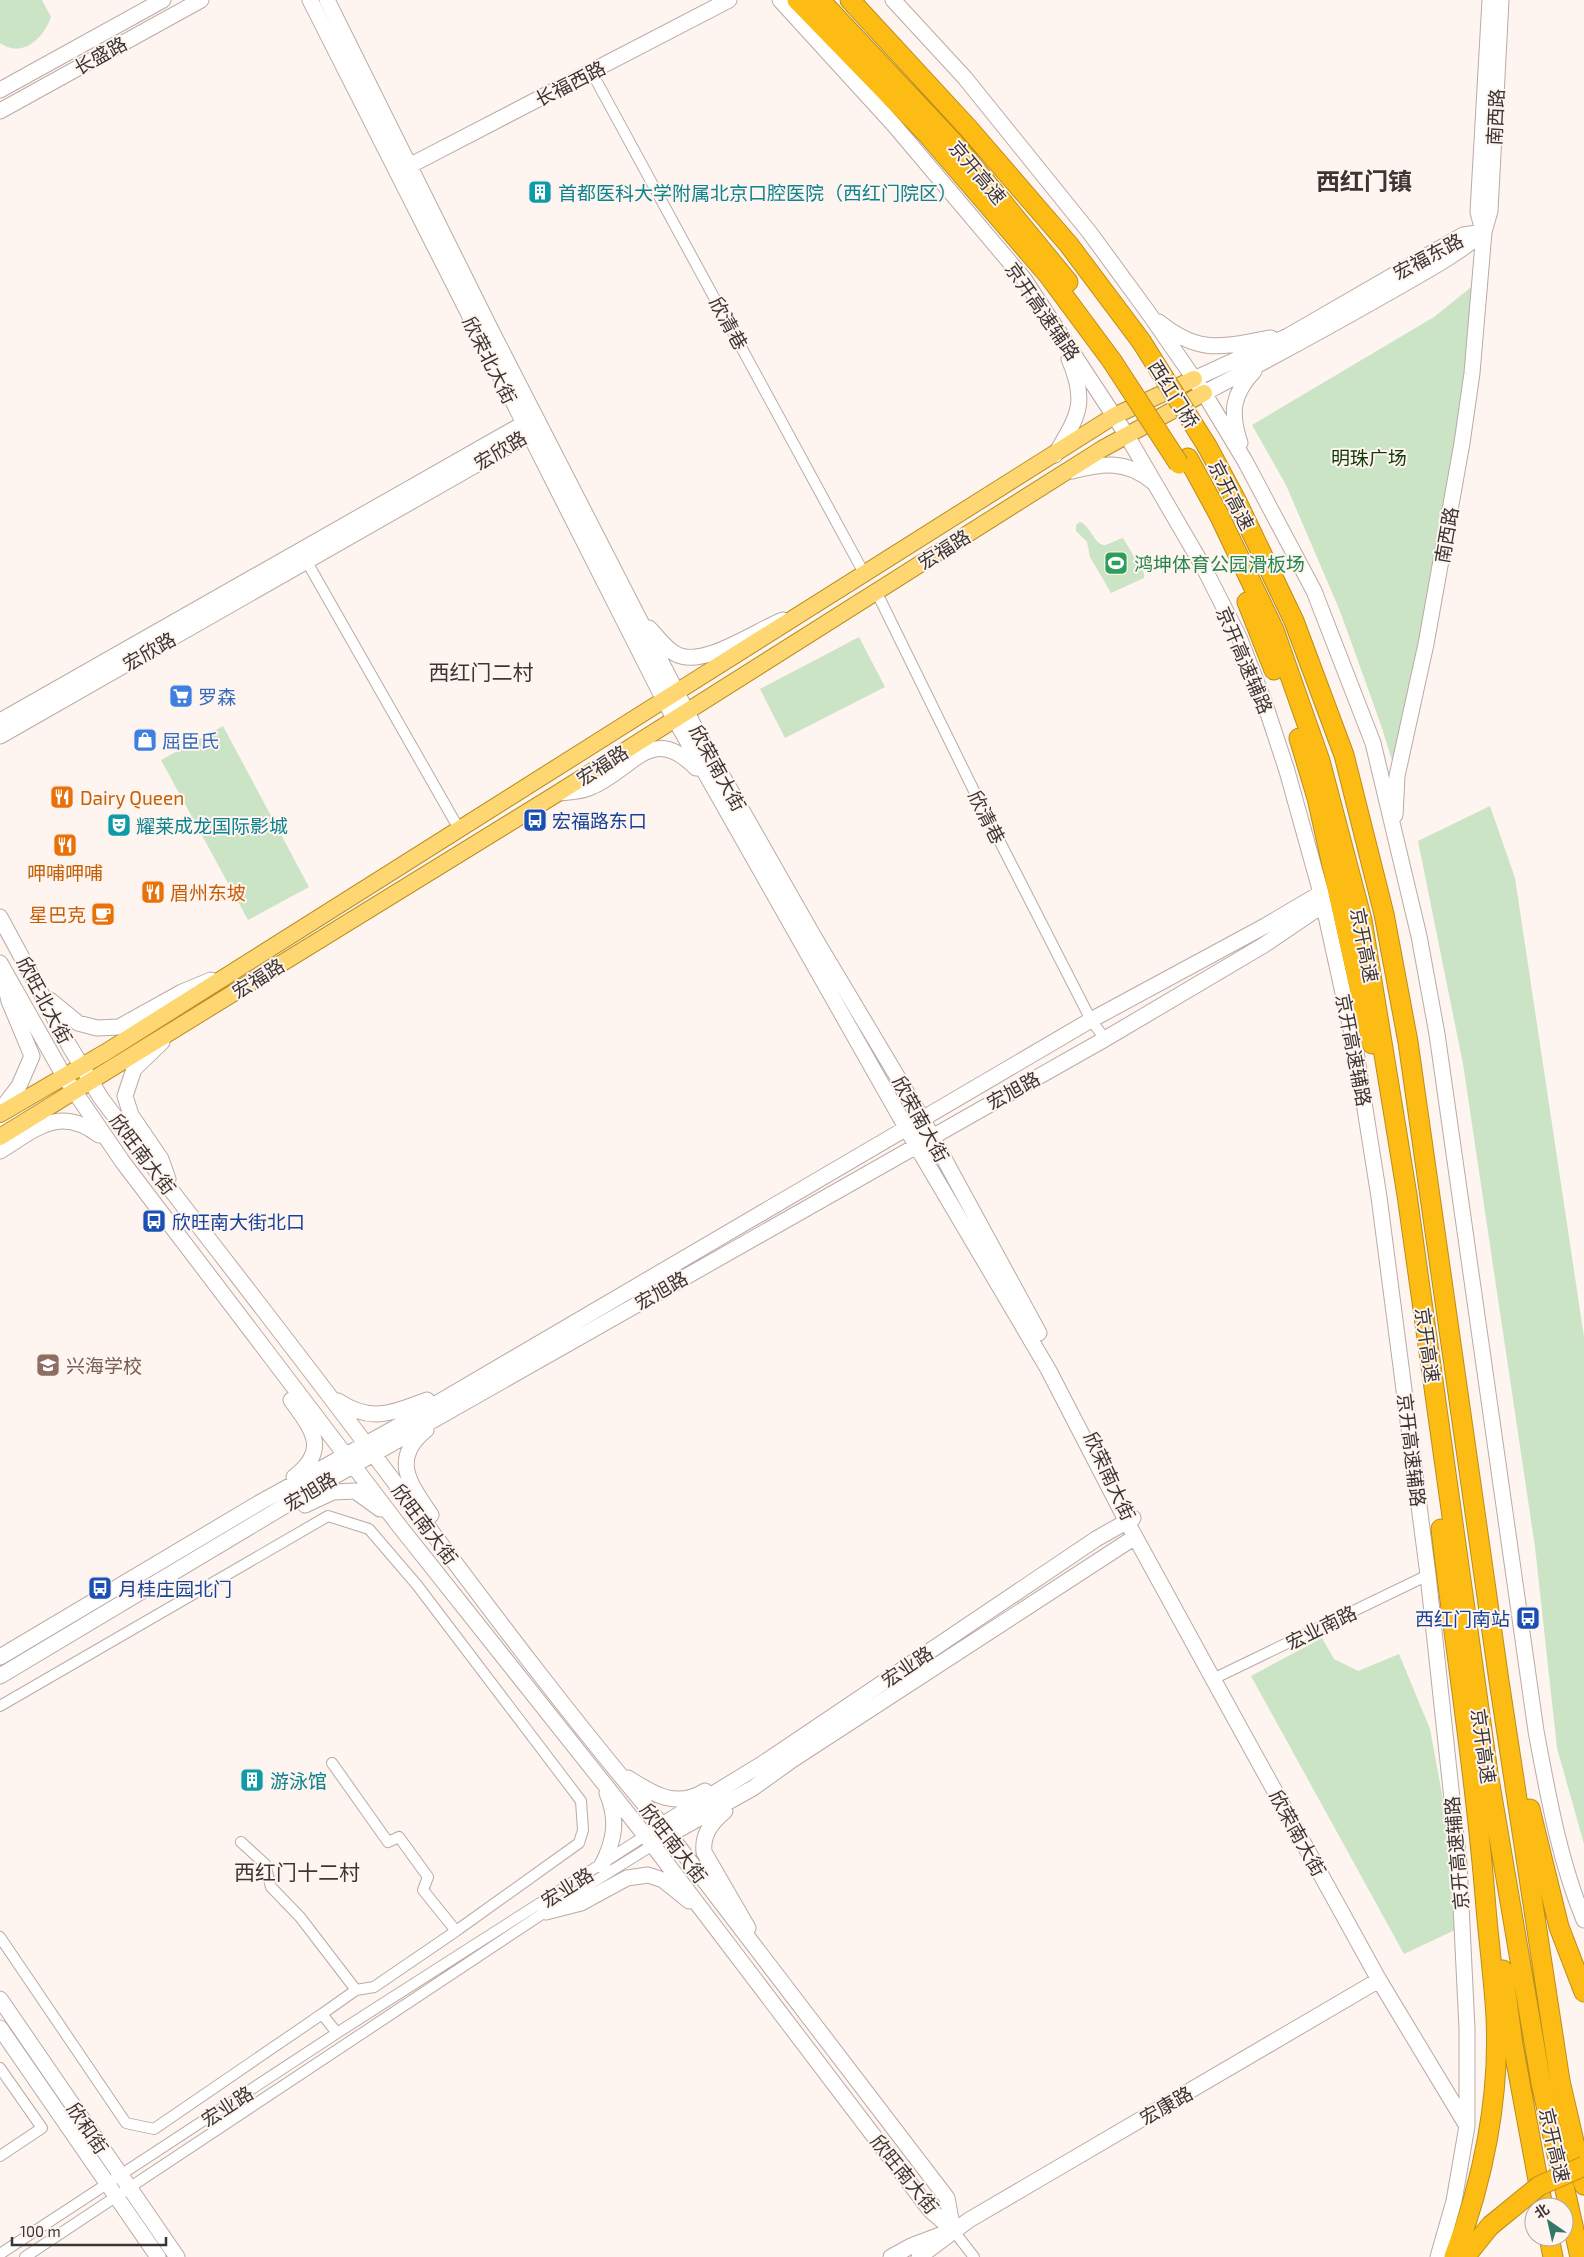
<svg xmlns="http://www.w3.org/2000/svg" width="1584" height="2257" viewBox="0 0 1584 2257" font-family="'Exo 2','Noto Sans SC',sans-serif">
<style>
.green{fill:#cbe4c5}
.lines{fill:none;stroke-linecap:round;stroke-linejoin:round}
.street-casing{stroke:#baaba4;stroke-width:12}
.secondary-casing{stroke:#baaba4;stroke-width:17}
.primary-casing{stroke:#b98d1f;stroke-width:18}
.highway-casing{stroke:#b98d1f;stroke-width:21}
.street{stroke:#fff;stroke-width:10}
.secondary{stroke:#fff;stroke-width:15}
.primary{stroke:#fed772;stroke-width:16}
.highway{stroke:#fdbc14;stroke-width:19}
.highway-bridge-casing{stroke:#b98d1f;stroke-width:21;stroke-linecap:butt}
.highway-bridge{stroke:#fdbc14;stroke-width:19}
.labels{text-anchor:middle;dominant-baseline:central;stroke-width:4;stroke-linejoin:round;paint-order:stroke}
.street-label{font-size:19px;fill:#3c3633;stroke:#fef4f0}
.culture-label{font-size:19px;fill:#0d838f;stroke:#fef4f0;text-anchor:start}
.park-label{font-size:19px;fill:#123c07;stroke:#fef4f0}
.leisure-label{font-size:19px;fill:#27864d;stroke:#fef4f0;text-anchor:start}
.shop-label{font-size:19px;fill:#366cbe;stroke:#fef4f0;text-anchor:start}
.food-label{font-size:19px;fill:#c56008;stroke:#fef4f0;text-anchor:start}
.transit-label{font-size:19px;fill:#164399;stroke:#fef4f0;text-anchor:start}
.education-label{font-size:19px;fill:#785e54;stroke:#fef4f0;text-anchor:start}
.quarter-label{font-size:21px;fill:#3c3633;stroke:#fef4f0}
.district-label{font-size:24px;font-weight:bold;fill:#3c3633;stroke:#fef4f0}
</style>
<rect width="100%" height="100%" fill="#fef4f0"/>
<path class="green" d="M 0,0 L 42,0 L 51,17 C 44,38 22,59 0,43 Z
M 1475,284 L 1465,420 L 1395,770 L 1381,725 L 1340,611 L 1286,485 L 1252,425 L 1434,317 Z
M 1080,522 C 1090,525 1095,546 1105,545 C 1110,544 1118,539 1123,538 L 1144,573 L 1144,578 L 1111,593 L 1090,557 L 1087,542 L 1076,531 L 1076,525 Z
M 859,637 L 885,687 L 785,738 L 760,689 Z
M 223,726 L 309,887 L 248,920 L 161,760 Z
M 1490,806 L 1515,878 L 1584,1337 L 1584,1844 L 1557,1748 L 1535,1547 L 1463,1064 L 1418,841 Z
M 1322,1638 L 1334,1659 L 1358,1671 L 1399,1654 L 1430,1729 L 1448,1827 L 1455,1930 L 1404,1954 L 1251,1676 Z"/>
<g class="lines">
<g class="street-casing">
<path id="street" d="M 591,71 L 865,575
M 307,562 L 459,829
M 876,591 L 977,797 L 1091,1020 L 1105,1039
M 1213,1679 L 1428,1575
M 0,1706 L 328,1516 L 369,1529 L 417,1585 L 581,1801 L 583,1830 L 579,1843 L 456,1931
M 332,1763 L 388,1842 L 399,1837 L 428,1877 L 423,1890 L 456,1931 L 374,1987 L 356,1990
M 241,1842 L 265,1864 L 271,1887 L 300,1917 L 356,1990 L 322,2014 L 337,2033
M 0,1937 L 126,2123 L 154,2129 L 322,2014
M 0,2068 L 42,2128 L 0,2156
M 953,2230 L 974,2257
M 0,2254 L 337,2033 L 662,1825
M 25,2257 L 542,1914 L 669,1835"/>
</g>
<g class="secondary-casing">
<path id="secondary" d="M 310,0 L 664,700 L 916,1145 L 1048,1369 L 1127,1522 L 1213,1679 L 1379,1980 L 1467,2126
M 327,0 L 490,328 L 695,728 L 814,937 L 922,1118 L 1039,1333
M 780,0 L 894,125 L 1024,279 L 1126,434 L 1204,568 L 1239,637 L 1265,704 L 1287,771 L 1321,893 L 1356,1052 L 1379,1197 L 1428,1575 L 1459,1864 L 1467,2029 L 1467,2126 L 1454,2201 L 1438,2257
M 893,0 L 965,78 L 1090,233 L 1150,315 L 1204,393 L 1245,461 L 1314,591 L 1373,743 L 1419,936 L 1437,1034 L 1536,1731 C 1548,1795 1559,1859 1584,1920
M 0,90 L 163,0
M 0,111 L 201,0
M 411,165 L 729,0
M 1483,231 L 1478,212 L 1490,0
M 1159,322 C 1201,356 1224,346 1271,338
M 1194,379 L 1288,336 L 1463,235 L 1484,232
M 1204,393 C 1266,361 1327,328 1388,293 C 1421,274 1454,257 1484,232
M 1240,443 C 1230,413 1232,394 1254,371
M 1055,455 C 1078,416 1088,403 1069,359
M 1072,471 C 1103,463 1127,460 1153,482
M 649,628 C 658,637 666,650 678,655 C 705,667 757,630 783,620
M 0,721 L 523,424 L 531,424
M 0,736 L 528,435 L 535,428
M 558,793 C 568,792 580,792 589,788 C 632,772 650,721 696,768
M 1395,815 L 1397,776 L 1426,644 L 1462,443 L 1472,373 L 1484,232 L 1490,211 L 1501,0
M 0,917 L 70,1047 L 101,1098 C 186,1211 274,1322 359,1435 C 458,1566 555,1700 662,1825 L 947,2198 L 953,2230 L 930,2210 L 652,1844 L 397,1523 L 122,1161 L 64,1076 L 0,963
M 50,1000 L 78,1023 L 97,1028 L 119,1027 L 182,992 L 211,980
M 162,1042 L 134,1069 L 125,1096 L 131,1115 L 161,1159 L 168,1179
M 0,1111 L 19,1086 L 32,1056 L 9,1001 L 4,980
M 0,1151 C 36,1129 59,1105 99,1135
M 291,1400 C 312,1429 330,1450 294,1477
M 338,1401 C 371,1423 392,1413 427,1400
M 426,1430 C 390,1459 410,1484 431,1515
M 305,1505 L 333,1492 L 355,1491 L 380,1509
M 0,1657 L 259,1503 L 393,1429 L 1091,1020 L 1265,926 L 1321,893
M 0,1676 L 333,1477 L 1105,1039 L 1264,945 L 1323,905
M 628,1778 C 653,1794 676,1809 705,1791
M 725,1811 C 712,1822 702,1834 704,1852 L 748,1928
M 662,1825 L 762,1764 L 1096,1539 L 1133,1518
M 669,1835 L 753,1788 L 792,1760 L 1135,1537
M 602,1865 C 615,1840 618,1819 607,1793
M 546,1912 L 581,1903 L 627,1878 L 648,1875 L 663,1880 L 689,1901
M 0,1999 L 177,2257
M 0,2028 L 158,2257
M 891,2257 L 911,2246 L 940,2235
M 919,2257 L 969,2220 L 1379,1980"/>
</g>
<g class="primary-casing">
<path id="primary" d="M 0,1114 L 106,1052 L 1114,416 L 1194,379
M 0,1137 L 558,793 L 1102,449 L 1204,393"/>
</g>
<g class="highway-casing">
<path id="highway" d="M 797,0 L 927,134 L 1049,276 L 1112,361
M 820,0 L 954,143 L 1068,282
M 850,0 L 969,129 L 1069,245 L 1141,341
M 1207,446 L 1237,502 L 1294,621 L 1344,755 L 1384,914 L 1408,1042 L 1499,1681 L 1560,2081 L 1584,2185
M 1188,458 L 1219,515 L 1274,630 L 1320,761 L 1362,920 L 1407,1195 L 1488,1773 L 1541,2083 L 1580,2257
M 1247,602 L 1274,670
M 1299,738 L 1317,798 L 1372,1044
M 1441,1529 C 1456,1655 1476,1781 1486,1908 C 1489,1944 1494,1980 1496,2017 C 1500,2098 1483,2182 1454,2257
M 1530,1809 L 1559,1927 L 1584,1992
M 1503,1970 L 1513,2045 L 1543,2207
M 1549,2237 L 1553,2257
M 1465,2257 L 1490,2226"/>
</g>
<use href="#street" class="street"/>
<use href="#secondary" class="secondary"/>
<use href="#primary" class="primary"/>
<use href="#highway" class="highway"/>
<g class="highway-bridge-casing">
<path id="highway-bridge" d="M 1141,341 L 1207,446
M 1112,361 L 1179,464
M 1490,2226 L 1539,2186 L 1584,2166"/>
</g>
<use href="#highway-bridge" class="highway-bridge"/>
</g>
<defs>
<g id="building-square" transform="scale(1.25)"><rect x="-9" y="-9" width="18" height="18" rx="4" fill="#0f9aa8" stroke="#fef4f0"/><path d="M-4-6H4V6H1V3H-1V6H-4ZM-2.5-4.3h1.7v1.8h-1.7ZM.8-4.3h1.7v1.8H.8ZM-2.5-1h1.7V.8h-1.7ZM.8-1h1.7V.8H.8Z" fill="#fff"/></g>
<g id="stadium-square" transform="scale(1.25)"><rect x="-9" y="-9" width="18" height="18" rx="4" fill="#2e9e5b" stroke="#fef4f0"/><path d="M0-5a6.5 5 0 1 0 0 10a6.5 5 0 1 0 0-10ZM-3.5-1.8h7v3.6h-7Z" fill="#fff"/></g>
<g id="supermarket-square" transform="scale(1.25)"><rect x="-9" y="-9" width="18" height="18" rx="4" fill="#3f7fe0" stroke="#fef4f0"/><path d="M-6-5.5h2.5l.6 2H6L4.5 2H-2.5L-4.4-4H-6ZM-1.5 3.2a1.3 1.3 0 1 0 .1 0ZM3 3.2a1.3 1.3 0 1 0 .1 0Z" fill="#fff"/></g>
<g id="shop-square" transform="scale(1.25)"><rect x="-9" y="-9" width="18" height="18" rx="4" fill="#3f7fe0" stroke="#fef4f0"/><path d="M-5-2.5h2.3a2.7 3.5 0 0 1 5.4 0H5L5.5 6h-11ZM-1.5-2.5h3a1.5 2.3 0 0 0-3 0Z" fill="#fff"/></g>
<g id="restaurant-square" transform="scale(1.25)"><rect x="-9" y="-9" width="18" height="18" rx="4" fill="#e8710a" stroke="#fef4f0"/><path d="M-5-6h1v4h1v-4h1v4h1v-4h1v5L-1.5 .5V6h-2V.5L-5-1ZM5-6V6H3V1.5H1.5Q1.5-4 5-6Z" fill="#fff"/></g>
<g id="bus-square" transform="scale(1.25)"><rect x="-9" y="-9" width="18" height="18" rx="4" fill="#1a4fb4" stroke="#fef4f0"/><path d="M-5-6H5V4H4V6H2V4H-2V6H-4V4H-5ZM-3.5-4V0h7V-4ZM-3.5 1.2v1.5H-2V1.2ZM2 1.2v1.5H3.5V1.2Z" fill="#fff"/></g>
<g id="theatre-square" transform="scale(1.25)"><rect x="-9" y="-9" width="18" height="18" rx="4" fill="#0f9aa8" stroke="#fef4f0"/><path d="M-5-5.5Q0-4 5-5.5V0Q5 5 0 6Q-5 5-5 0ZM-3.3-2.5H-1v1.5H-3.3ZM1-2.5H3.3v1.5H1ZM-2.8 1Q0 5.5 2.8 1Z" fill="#fff"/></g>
<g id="cafe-square" transform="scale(1.25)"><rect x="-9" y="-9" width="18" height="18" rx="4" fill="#e8710a" stroke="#fef4f0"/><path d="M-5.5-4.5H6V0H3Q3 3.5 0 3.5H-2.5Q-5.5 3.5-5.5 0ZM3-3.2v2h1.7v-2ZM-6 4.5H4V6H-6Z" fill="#fff"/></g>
<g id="school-square" transform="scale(1.25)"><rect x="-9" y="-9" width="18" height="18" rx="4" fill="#8d6e63" stroke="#fef4f0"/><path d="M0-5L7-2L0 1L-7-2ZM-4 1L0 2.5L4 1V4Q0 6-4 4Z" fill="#fff"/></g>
</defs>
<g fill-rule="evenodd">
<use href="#building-square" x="540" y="192"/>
<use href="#stadium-square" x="1116" y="563"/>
<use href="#supermarket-square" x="181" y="696"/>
<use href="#shop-square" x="145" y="740"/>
<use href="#restaurant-square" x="62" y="797"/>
<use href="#bus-square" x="535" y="820"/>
<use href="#theatre-square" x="119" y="825"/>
<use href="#restaurant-square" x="65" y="845"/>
<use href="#restaurant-square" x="153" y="892"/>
<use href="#cafe-square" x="103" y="914"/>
<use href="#bus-square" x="154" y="1221"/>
<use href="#school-square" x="48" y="1365"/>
<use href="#bus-square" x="100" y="1588"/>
<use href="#bus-square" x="1528" y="1618"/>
<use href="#building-square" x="252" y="1780"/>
</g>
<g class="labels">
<g class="street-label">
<text transform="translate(100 55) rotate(-29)">长盛路</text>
<text transform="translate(570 83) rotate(-27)">长福西路</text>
<text transform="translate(1495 117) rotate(-87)">南西路</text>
<text transform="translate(978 172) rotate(50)">京开高速</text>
<text transform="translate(1428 256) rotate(-28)">宏福东路</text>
<text transform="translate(1043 311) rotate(55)">京开高速辅路</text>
<text transform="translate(729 323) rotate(61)">欣清巷</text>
<text transform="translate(490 360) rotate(63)">欣荣北大街</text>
<text transform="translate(1174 394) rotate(58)">西红门桥</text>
<text transform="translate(500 450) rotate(-31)">宏欣路</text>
<text transform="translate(1232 495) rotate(63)">京开高速</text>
<text transform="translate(1446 535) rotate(-80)">南西路</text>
<text transform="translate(944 549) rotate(-32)">宏福路</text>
<text transform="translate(149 651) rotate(-30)">宏欣路</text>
<text transform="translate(1245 660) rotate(67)">京开高速辅路</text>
<text transform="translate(602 765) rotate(-33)">宏福路</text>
<text transform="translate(718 768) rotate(61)">欣荣南大街</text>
<text transform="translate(987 817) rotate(63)">欣清巷</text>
<text transform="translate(1365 945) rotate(79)">京开高速</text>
<text transform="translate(258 978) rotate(-32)">宏福路</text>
<text transform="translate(45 1000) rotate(62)">欣旺北大街</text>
<text transform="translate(1354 1050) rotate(79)">京开高速辅路</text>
<text transform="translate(1013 1090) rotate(-29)">宏旭路</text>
<text transform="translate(921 1119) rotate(61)">欣荣南大街</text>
<text transform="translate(143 1154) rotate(53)">欣旺南大街</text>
<text transform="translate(661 1290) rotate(-30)">宏旭路</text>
<text transform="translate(1428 1345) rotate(82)">京开高速</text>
<text transform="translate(1412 1450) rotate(83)">京开高速辅路</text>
<text transform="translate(1110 1476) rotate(65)">欣荣南大街</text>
<text transform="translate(310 1491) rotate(-31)">宏旭路</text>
<text transform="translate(425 1524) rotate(53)">欣旺南大街</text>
<text transform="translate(1321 1627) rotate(-26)">宏业南路</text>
<text transform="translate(907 1666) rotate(-34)">宏业路</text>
<text transform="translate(1484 1746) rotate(82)">京开高速</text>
<text transform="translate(1298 1833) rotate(61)">欣荣南大街</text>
<text transform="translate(674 1843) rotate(52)">欣旺南大街</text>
<text transform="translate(1456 1853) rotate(-95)">京开高速辅路</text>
<text transform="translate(567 1887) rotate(-32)">宏业路</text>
<text transform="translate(1166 2105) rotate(-30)">宏康路</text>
<text transform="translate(227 2106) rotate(-33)">宏业路</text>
<text transform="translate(88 2128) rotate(56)">欣和街</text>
<text transform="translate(1555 2145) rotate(77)">京开高速</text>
<text transform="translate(905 2174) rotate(51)">欣旺南大街</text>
</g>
<g class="culture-label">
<text x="558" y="192">首都医科大学附属北京口腔医院（西红门院区）</text>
<text x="136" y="825">耀莱成龙国际影城</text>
<text x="270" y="1780">游泳馆</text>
</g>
<g class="park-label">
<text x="1369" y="457">明珠广场</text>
</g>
<g class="leisure-label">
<text x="1134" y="563">鸿坤体育公园滑板场</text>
</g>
<g class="shop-label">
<text x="198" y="696">罗森</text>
<text x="162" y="740">屈臣氏</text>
</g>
<g class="food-label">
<text x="80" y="797">Dairy Queen</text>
<text x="65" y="872" text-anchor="middle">呷哺呷哺</text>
<text x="170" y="892">眉州东坡</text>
<text x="86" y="914" text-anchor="end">星巴克</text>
</g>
<g class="transit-label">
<text x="552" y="820">宏福路东口</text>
<text x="172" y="1221">欣旺南大街北口</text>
<text x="118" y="1588">月桂庄园北门</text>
<text x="1510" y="1618" text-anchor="end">西红门南站</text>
</g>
<g class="education-label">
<text x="66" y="1365">兴海学校</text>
</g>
<g class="quarter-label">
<text x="481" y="671">西红门二村</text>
<text x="297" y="1871">西红门十二村</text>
</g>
<g class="district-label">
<text x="1364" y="180">西红门镇</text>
</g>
</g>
<g transform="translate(1549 2222) rotate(326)"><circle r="24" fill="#fef4f0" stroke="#b0a8a4"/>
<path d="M0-4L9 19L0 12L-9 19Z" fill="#357869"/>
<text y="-8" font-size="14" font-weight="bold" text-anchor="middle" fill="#3c3633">北</text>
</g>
<path d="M12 2237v8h154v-8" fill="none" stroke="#3c3633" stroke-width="2.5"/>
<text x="20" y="2237" font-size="15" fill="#3c3633" stroke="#fef4f0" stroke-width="4" paint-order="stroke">100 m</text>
</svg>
